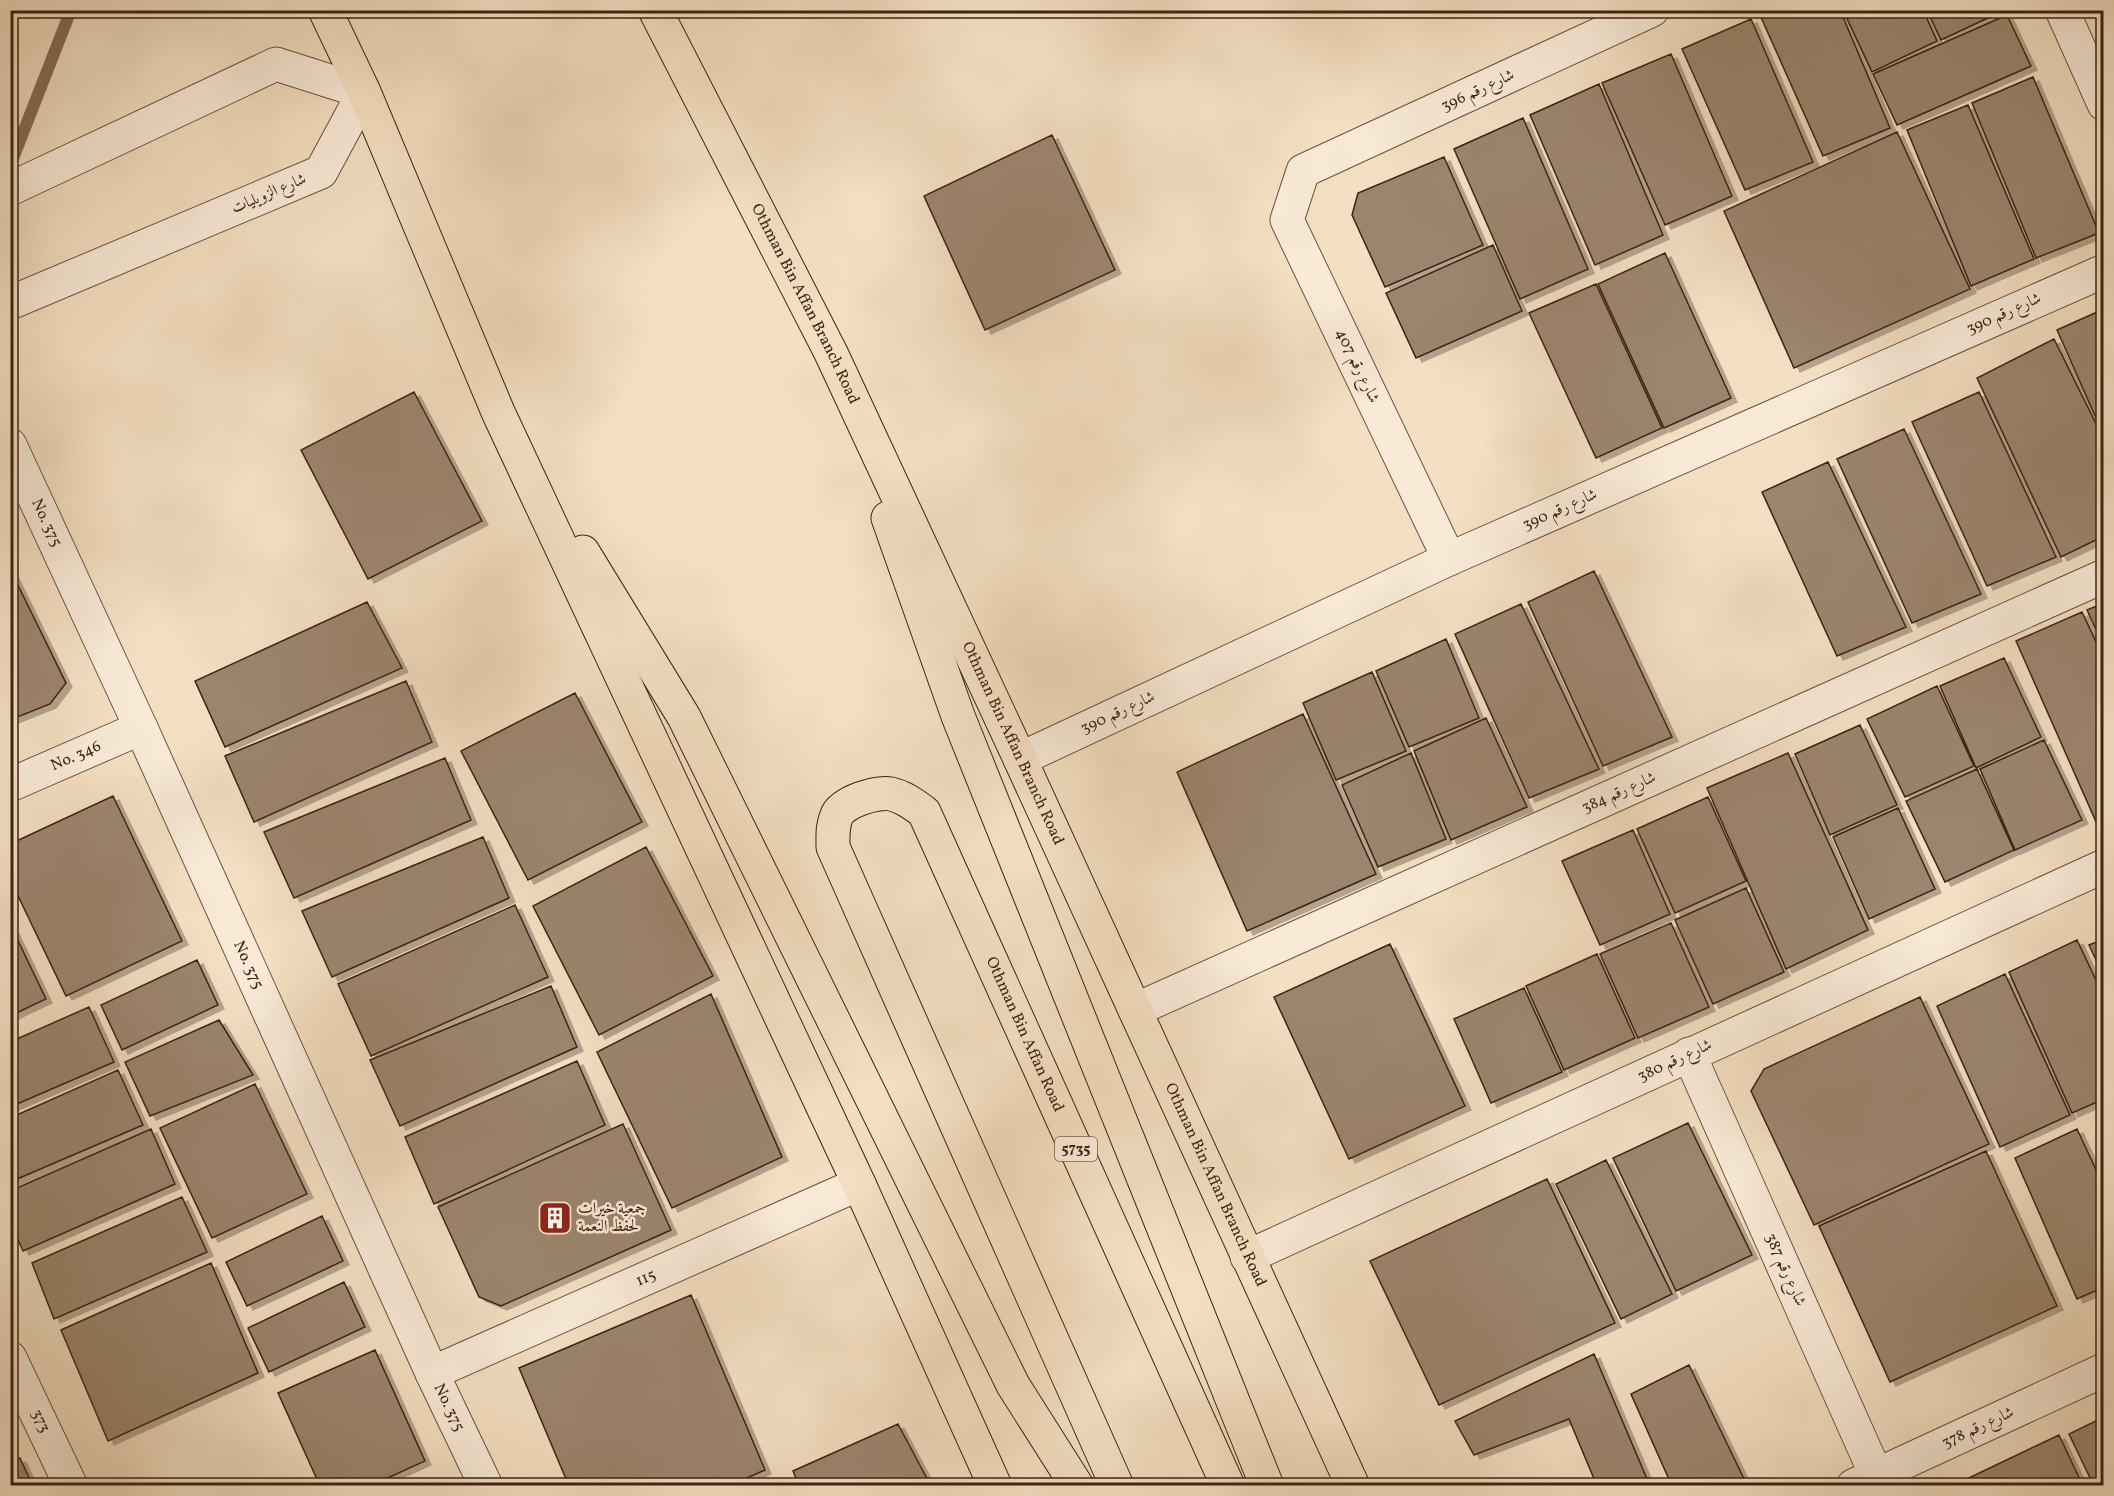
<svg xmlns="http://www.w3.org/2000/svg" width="2114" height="1496" viewBox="0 0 2114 1496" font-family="Vollkorn,Amiri,serif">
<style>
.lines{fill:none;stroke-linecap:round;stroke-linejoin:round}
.stream{stroke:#866d58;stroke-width:12}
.building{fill:#9c856e;stroke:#3d2313;stroke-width:1.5;filter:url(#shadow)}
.minor-casing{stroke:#6b523f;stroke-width:35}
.major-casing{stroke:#3d2313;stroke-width:35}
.minor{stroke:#f8ead7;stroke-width:33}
.major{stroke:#f4dfc2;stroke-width:33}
.labels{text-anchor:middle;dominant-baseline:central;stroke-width:5;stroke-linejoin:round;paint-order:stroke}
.shield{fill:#f8ead7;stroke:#755f4e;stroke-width:1.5}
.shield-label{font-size:15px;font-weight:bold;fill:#3d2313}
.street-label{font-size:16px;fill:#3d2313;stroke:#f8ead7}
.poi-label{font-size:16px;fill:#3d2313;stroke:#f8ead7;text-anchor:start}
</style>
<defs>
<filter id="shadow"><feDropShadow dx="6" dy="4" stdDeviation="0" flood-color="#0004"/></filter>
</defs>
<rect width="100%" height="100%" fill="#f4dfc2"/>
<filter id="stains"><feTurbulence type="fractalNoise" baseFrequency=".00333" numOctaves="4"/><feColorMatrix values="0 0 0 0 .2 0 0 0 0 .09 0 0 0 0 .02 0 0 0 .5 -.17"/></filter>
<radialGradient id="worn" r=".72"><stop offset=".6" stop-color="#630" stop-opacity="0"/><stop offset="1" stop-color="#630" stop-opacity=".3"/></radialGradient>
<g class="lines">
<path class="stream" d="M 10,166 L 71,10"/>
</g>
<path class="building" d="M 1770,10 L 1840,10 L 1890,128 L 1823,156 L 1760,15 Z
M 1843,10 L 1923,10 L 1937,41 L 1872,72 Z
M 1927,10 L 2005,10 L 1941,40 Z
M 2007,15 L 2031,66 L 1897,125 L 1873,74 Z
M 1751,19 L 1813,162 L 1745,190 L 1682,49 Z
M 1671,54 L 1732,196 L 1665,225 L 1602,83 Z
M 2033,77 L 2099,233 L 2036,258 L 1972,103 Z
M 1599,84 L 1663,235 L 1595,265 L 1530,115 Z
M 1968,105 L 2034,259 L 1971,286 L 1907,130 Z
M 1523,118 L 1588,269 L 1520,299 L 1454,149 Z
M 1897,132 L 1970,289 L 1794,368 L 1724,211 Z
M 1052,135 L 1115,270 L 985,330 L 924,196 Z
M 1444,157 L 1483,245 L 1385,287 L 1352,215 L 1358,193 Z
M 1493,245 L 1522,311 L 1416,358 L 1386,293 Z
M 1665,253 L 1731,398 L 1664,428 L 1598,284 Z
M 1596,284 L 1662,428 L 1596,458 L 1529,313 Z
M 2104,309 L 2104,436 L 2057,330 Z
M 2054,339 L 2104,440 L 2104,536 L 2061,557 L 1977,378 Z
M 414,392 L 482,521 L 368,579 L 301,450 Z
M 1979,392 L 2056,557 L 1987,586 L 1912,422 Z
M 1904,429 L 1981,594 L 1912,623 L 1837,459 Z
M 1828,462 L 1906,627 L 1837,656 L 1762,492 Z
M 10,569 L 66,683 L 50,704 L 10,720 Z
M 1594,571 L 1672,737 L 1603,766 L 1528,602 Z
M 367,602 L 402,668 L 225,747 L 195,681 Z
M 2104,603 L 2104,647 L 2087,610 Z
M 1521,604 L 1599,769 L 1529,798 L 1455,634 Z
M 2082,612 L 2104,659 L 2104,821 L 2097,824 L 2016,641 Z
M 1446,639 L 1479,718 L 1409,747 L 1376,671 Z
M 2004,658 L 2041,737 L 1976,768 L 1940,686 Z
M 1372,672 L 1406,751 L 1336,780 L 1303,703 Z
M 406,681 L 432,742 L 254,822 L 225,756 Z
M 1937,686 L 1974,766 L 1905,797 L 1867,719 Z
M 575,693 L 642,822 L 528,880 L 461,751 Z
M 1303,714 L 1376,874 L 1247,931 L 1177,772 Z
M 1486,718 L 1527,807 L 1451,840 L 1414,751 Z
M 1860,725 L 1897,805 L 1830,835 L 1795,754 Z
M 2044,740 L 2082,820 L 2015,850 L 1980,769 Z
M 1411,753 L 1446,839 L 1378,867 L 1342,785 Z
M 1788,753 L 1868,930 L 1786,969 L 1707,788 Z
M 445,758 L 471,820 L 294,898 L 264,832 Z
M 1977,769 L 2014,850 L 1945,882 L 1906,801 Z
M 113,796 L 182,941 L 66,996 L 10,879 L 10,844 Z
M 1708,797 L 1746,881 L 1675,913 L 1637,829 Z
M 1898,808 L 1935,889 L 1869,919 L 1833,837 Z
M 1633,830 L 1670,914 L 1600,945 L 1562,861 Z
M 483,837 L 509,898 L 332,977 L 302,911 Z
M 646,847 L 713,976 L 599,1035 L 533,906 Z
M 1746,888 L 1784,972 L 1713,1004 L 1675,920 Z
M 515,905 L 548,977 L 371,1056 L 338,984 Z
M 1671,923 L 1709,1007 L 1638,1038 L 1600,954 Z
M 10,924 L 46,999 L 10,1016 Z
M 2104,939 L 2104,977 L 2089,945 Z
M 2077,940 L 2104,997 L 2104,1099 L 2072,1113 L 2009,972 Z
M 1390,944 L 1465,1106 L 1349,1159 L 1274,997 Z
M 1597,954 L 1635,1038 L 1564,1070 L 1526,986 Z
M 197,960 L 218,1005 L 122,1050 L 101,1005 Z
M 2005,974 L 2070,1115 L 2000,1147 L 1937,1006 Z
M 551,986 L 577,1047 L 400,1126 L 370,1060 Z
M 1524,988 L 1562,1072 L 1491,1103 L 1454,1019 Z
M 711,994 L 782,1157 L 672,1208 L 597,1052 Z
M 1920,997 L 1989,1144 L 1814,1225 L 1751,1091 L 1764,1069 Z
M 89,1007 L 114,1062 L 10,1107 L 10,1042 Z
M 219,1020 L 253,1075 L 150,1116 L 125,1062 Z
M 577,1061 L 605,1125 L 434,1204 L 405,1137 Z
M 118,1070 L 143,1125 L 10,1182 L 10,1118 Z
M 255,1084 L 307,1194 L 212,1238 L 160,1128 Z
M 1688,1123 L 1752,1255 L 1676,1291 L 1613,1158 Z
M 623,1124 L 671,1230 L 501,1306 L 479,1297 L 438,1207 Z
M 151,1129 L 175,1184 L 23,1251 L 10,1221 L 10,1191 Z
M 2077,1129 L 2104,1187 L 2104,1287 L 2077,1299 L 2015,1158 Z
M 1986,1151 L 2057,1306 L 1890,1382 L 1819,1226 Z
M 1606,1160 L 1672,1294 L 1621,1319 L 1556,1184 Z
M 1547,1179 L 1615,1323 L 1439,1405 L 1370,1261 Z
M 182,1197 L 207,1252 L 54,1319 L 32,1263 Z
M 322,1216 L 343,1261 L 247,1306 L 226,1262 Z
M 211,1263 L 258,1373 L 108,1441 L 61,1330 Z
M 344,1282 L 365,1327 L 269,1372 L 248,1328 Z
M 691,1295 L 765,1470 L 729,1486 L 569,1486 L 519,1368 Z
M 375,1350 L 425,1461 L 370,1486 L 320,1486 L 278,1393 Z
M 1594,1354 L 1650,1486 L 1597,1486 L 1569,1419 L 1474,1455 L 1455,1421 Z
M 1689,1365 L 1747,1485 L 1746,1486 L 1672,1486 L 1631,1394 Z
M 2104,1417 L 2104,1486 L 2094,1486 L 2069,1434 Z
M 898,1424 L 931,1486 L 799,1486 L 793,1471 Z
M 2059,1435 L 2083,1486 L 1952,1486 Z
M 20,1458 L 33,1486 L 10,1486 L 10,1462 Z"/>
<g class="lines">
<g class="minor-casing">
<g id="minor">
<path d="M 2062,10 L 2104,104"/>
<path d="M 10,189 L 276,64 L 364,92 L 321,172 L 10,303"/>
<path id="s1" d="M 10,445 L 141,728 L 432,1373 L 486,1486"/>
<path d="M 1449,559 L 1287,220 L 1303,171 L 1652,10"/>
<path d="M 1020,759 L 1449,559 L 2104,271"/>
<path id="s2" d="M 10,785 L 141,728"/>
<path d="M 1135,1010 L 2104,576"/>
<path d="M 1689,1054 L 1881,1486"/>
<path d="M 1247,1257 L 2104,866"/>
<path id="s3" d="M 10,1358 L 71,1486"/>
<path id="s4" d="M 432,1373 L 859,1184"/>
<path d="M 1853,1486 L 2104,1370"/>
</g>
</g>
<g class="major-casing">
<g id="major">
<path d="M 325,10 L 364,92 L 498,412 L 859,1184 L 995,1486"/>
<path id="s5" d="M 655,10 L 831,353 L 1020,759 L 1353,1486"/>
<path d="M 888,518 L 958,716 L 1267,1486"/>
<path d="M 583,552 L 684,717 L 1013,1385 L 1077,1486"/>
<path id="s6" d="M 1117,1486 L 833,847 C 833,836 832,826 837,815 C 843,802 877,791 891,794 C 904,797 913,804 924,812 L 1228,1486"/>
</g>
</g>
<use href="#minor" class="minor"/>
<use href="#major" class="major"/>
</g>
<defs>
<g id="building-square" transform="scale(1.725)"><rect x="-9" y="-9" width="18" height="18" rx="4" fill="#8f2418" stroke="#f8ead7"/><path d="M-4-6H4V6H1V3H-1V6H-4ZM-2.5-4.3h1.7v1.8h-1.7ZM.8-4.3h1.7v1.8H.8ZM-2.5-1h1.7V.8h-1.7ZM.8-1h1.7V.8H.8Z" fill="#fff"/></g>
</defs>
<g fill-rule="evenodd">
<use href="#building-square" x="555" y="1218"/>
</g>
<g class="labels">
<rect class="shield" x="1055" y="1137" width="42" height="24" rx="4.5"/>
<g class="shield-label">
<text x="1076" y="1149">5735</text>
</g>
<g class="street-label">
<text transform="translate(1478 91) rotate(-25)">شارع رقم 396</text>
<text transform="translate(269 194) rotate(-23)">شارع الزويليات</text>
<text stroke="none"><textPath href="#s5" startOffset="330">Othman Bin Affan Branch Road</textPath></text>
<text transform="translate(2004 314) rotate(-24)">شارع رقم 390</text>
<text transform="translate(1357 366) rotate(64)">شارع رقم 407</text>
<text transform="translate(1560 510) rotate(-24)">شارع رقم 390</text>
<text stroke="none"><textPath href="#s1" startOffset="86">No. 375</textPath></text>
<text transform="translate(1118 713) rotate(-25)">شارع رقم 390</text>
<text stroke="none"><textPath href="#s5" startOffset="816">Othman Bin Affan Branch Road</textPath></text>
<text stroke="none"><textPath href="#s2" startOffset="72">No. 346</textPath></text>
<text transform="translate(1619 793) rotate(-24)">شارع رقم 384</text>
<text stroke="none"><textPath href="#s1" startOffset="572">No. 375</textPath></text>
<text stroke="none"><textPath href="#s6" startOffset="1074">Othman Bin Affan Road</textPath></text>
<text transform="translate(1675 1061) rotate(-25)">شارع رقم 380</text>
<text stroke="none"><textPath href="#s5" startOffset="1302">Othman Bin Affan Branch Road</textPath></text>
<text transform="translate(1785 1270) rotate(66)">شارع رقم 387</text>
<text stroke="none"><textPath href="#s4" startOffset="234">115</textPath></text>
<text stroke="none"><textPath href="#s1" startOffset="1058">No. 375</textPath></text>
<text stroke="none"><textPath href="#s3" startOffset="70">373</textPath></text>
<text transform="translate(1978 1428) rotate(-25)">شارع رقم 378</text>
</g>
<g class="poi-label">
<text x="578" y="1209">جمعية خيرات<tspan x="578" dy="18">لحفظ النعمة</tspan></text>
</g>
</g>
<rect width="2114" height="1496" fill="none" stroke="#f4dfc2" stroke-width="36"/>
<rect x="12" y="12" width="2090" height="1472" fill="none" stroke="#3d2313" stroke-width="3"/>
<rect x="18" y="18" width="2078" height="1460" fill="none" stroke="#3d2313" stroke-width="1.5"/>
<rect width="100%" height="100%" filter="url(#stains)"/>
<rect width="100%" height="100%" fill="url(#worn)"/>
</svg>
